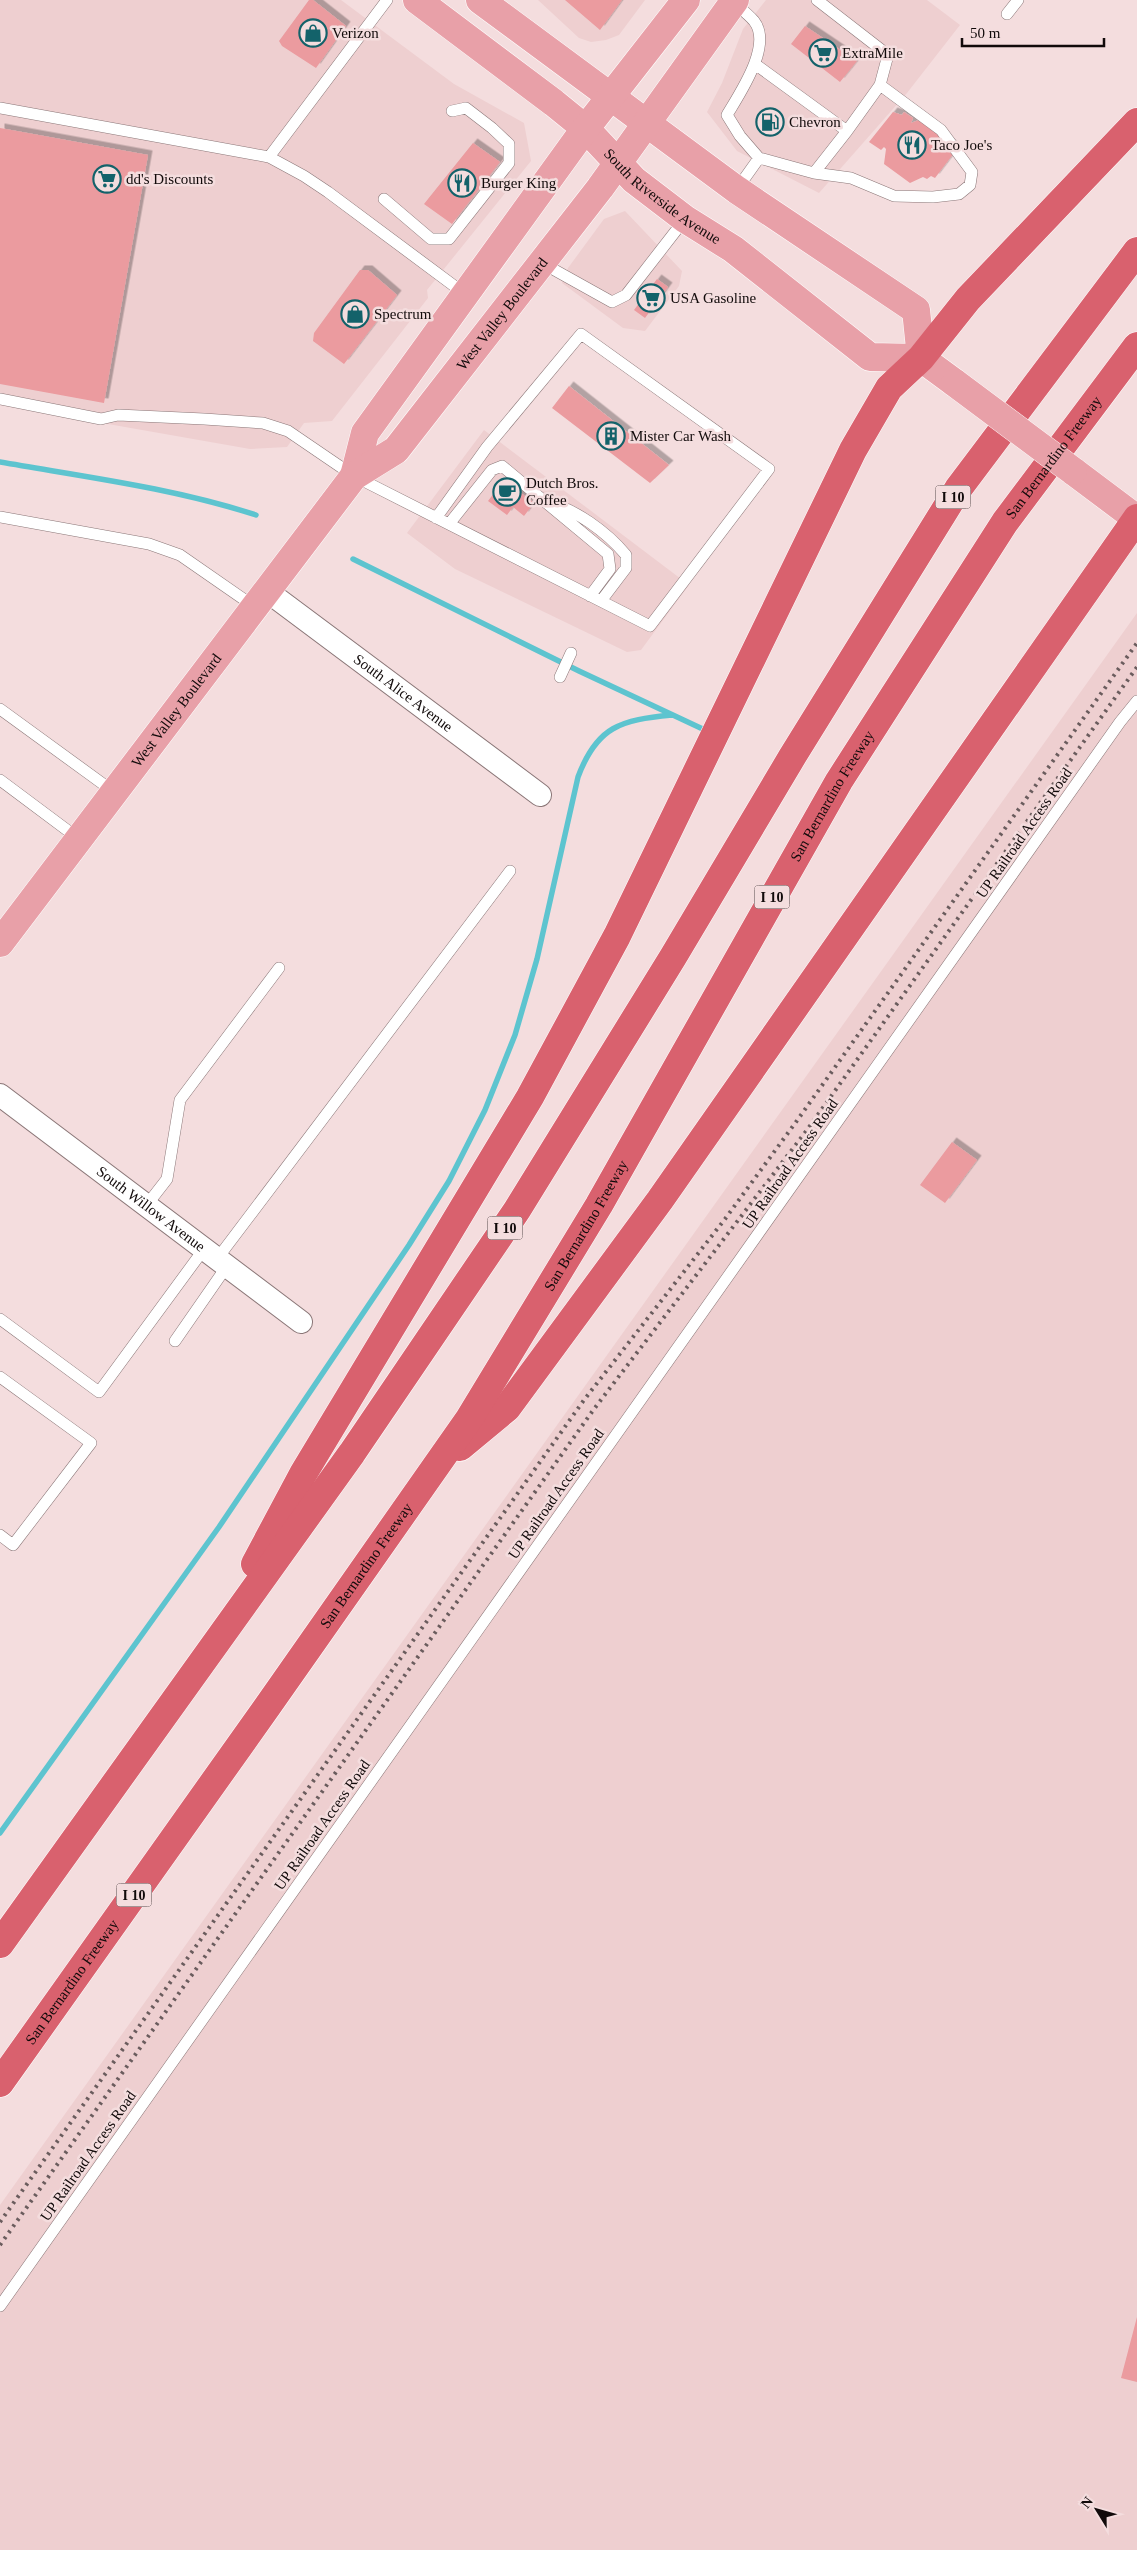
<svg xmlns="http://www.w3.org/2000/svg" width="1137" height="2550" viewBox="0 0 1137 2550" font-family="'Times New Roman',serif">
<style>
.built{fill:#eecfd0}
.lines{fill:none;stroke-linecap:round;stroke-linejoin:round}
.stream{stroke:#5dc4cf;stroke-width:5.5}
.building{fill:#eb9b9f;filter:url(#shadow)}
.lane-casing{stroke:#8a7677;stroke-width:12}
.street-casing{stroke:#8a7677;stroke-width:24}
.primary-casing{stroke:#fff;stroke-width:29}
.highway-casing{stroke:#fff;stroke-width:29}
.lane{stroke:#fff;stroke-width:11}
.street{stroke:#fff;stroke-width:22}
.primary{stroke:#e8a0a8;stroke-width:28}
.highway{stroke:#d9616e;stroke-width:28}
.rail{stroke:#6a5c5d;stroke-width:4;stroke-dasharray:2.5 5;stroke-linecap:butt}
.primary-bridge-casing{stroke:#fff;stroke-width:29;stroke-linecap:butt}
.primary-bridge{stroke:#e8a0a8;stroke-width:28}
.labels{text-anchor:middle;dominant-baseline:central;stroke-width:5;stroke-linejoin:round;paint-order:stroke}
.shield{fill:#f4ddde;stroke:#55494a;stroke-width:1}
.shield-label{font-size:14px;font-weight:bold;fill:#110a0a}
.poi-label{font-size:15px;fill:#110a0a;stroke:#f4ddde;text-anchor:start}
.street-label{font-size:15px;fill:#110a0a;stroke:#f4ddde}
</style>
<defs>
<filter id="shadow"><feDropShadow dx="4.5" dy="-4.5" stdDeviation="0" flood-color="#0004"/></filter>
</defs>
<rect width="100%" height="100%" fill="#f4ddde"/>
<path class="built" d="M 0,0 L 341,0 L 454,84 L 524,123 L 531,161 L 427,290 L 428,298 L 332,421 L 304,423 L 287,447 L 250,449 L 0,405 Z
M 538,0 L 645,0 L 619,35 L 606,40 L 591,42 L 579,38 Z
M 766,0 L 927,0 L 960,25 L 907,93 L 819,193 L 737,151 L 707,112 L 722,83 L 743,29 Z
M 625,211 L 682,271 L 679,286 L 645,331 L 623,328 L 562,283 L 568,268 L 604,219 Z
M 484,430 L 689,585 L 641,650 L 627,652 L 455,569 L 407,533 Z
M 1137,613 L 1137,2550 L 0,2550 L 0,2205 Z"/>
<g class="lines">
<path class="stream" d="M 0,462 C 86,477 173,488 256,515
M 353,559 L 579,671 L 707,731
M 0,1833 L 219,1527 L 409,1245 L 449,1181 L 485,1110 L 515,1035 L 537,959 L 578,777 C 597,726 621,720 672,715"/>
</g>
<path class="building" d="M 309,0 L 313,0 L 346,26 L 316,68 L 282,46 L 279,41 Z
M 565,0 L 622,0 L 600,30 Z
M 805,26 L 857,61 L 840,82 L 791,44 Z
M 893,112 L 902,115 L 904,112 L 913,118 L 911,123 L 919,120 L 957,149 L 935,178 L 931,176 L 927,179 L 923,177 L 910,183 L 884,164 L 886,149 L 884,147 L 881,150 L 869,142 Z
M 0,128 L 148,155 L 104,403 L 0,384 Z
M 473,143 L 500,162 L 452,224 L 424,204 Z
M 360,270 L 368,270 L 397,295 L 344,364 L 313,341 L 314,333 Z
M 657,279 L 668,287 L 645,318 L 634,310 Z
M 569,386 L 669,465 L 650,483 L 552,408 Z
M 507,476 L 512,480 L 509,484 L 534,503 L 524,516 L 513,507 L 507,515 L 488,501 Z
M 952,1142 L 977,1160 L 945,1203 L 920,1185 Z
M 1137,2317 L 1137,2382 L 1121,2378 Z"/>
<g class="lines">
<g class="lane-casing">
<path id="lane" d="M 733,2 C 740,8 748,14 754,21 C 773,45 740,93 727,115 L 740,136 L 759,158 L 814,173 L 851,178 L 894,196 L 933,197 L 959,194 L 970,185 L 972,172 L 941,130 L 880,85 L 888,55 L 817,0
M 1007,14 L 1018,0
M 755,64 L 847,131 L 814,173
M 0,108 L 269,157 L 304,176 L 328,192 L 465,294
M 847,131 L 880,85
M 269,157 L 387,0
M 737,189 L 759,158
M 384,199 L 431,239 L 449,239 L 509,163 L 509,144 L 492,128 L 466,108 L 452,111
M 542,263 L 612,302 L 626,295 L 685,219
M 0,399 L 101,419 L 118,415 L 204,419 L 263,423 L 288,431 L 354,476 L 650,626 L 769,469 L 581,334 L 487,447 L 436,518
M 546,501 C 576,510 606,531 626,555 L 626,568 L 601,601
M 0,517 L 149,544 L 180,555 L 255,607
M 449,524 L 492,470 L 502,466 L 608,554 L 610,569 L 590,596
M 560,677 L 571,653
M 0,709 L 114,792
M 0,780 L 79,839
M 146,1206 L 167,1179 L 180,1100 L 279,968
M 217,1259 L 510,871
M 0,1319 L 99,1392 L 204,1249
M 175,1341 L 227,1266
M 0,1377 L 91,1443 L 13,1545 L 0,1535
M 0,2306 L 1120,722 L 1137,701"/>
</g>
<g class="street-casing">
<g id="street">
<path id="s1" d="M 267,591 L 540,795"/>
<path id="s2" d="M 0,1095 L 301,1322"/>
</g>
</g>
<g class="primary-casing">
<g id="primary">
<path id="s3" d="M 417,0 L 554,103 L 586,129 L 634,180 L 685,219 L 733,249 L 870,357 L 921,358 L 955,383"/>
<path d="M 480,0 L 737,190 L 916,310 L 921,358"/>
<path d="M 1073,471 L 1137,519"/>
<path d="M 354,476 L 365,433 L 579,137 L 686,0"/>
<path id="s4" d="M 0,943 L 354,476 L 396,450 L 600,188 L 735,0"/>
</g>
</g>
<g class="highway-casing">
<g id="highway">
<path d="M 460,1447 L 507,1408 L 660,1200 L 1137,518"/>
<path d="M 255,1564 L 303,1474 L 530,1097 L 617,936 L 853,450 L 889,388 L 921,358 L 968,299 L 1137,122"/>
<path d="M 0,1944 L 352,1453 L 517,1210 L 673,957 L 792,757 L 958,489 L 1137,251"/>
<path id="s5" d="M 0,2083 L 267,1707 L 469,1419 L 599,1205 L 839,781 L 1005,522 L 1137,346"/>
</g>
</g>
<use href="#lane" class="lane"/>
<use href="#street" class="street"/>
<use href="#primary" class="primary"/>
<use href="#highway" class="highway"/>
<path class="rail" d="M 0,2222 L 584,1400 L 725,1219 L 796,1122 L 1137,643
M 0,2245 L 594,1409 L 807,1130 L 1137,667"/>
<g class="primary-bridge-casing">
<path id="primary-bridge" d="M 955,383 L 1073,471"/>
</g>
<use href="#primary-bridge" class="primary-bridge"/>
</g>
<defs>
<g id="shop-ring" transform="scale(1.4375)"><circle r="9.5" fill="#f4ddde" stroke="#13626a" stroke-width="1.5"/><path d="M-5-2.5h2.3a2.7 3.5 0 0 1 5.4 0H5L5.5 6h-11ZM-1.5-2.5h3a1.5 2.3 0 0 0-3 0Z" fill="#13626a"/></g>
<g id="supermarket-ring" transform="scale(1.4375)"><circle r="9.5" fill="#f4ddde" stroke="#13626a" stroke-width="1.5"/><path d="M-6-5.5h2.5l.6 2H6L4.5 2H-2.5L-4.4-4H-6ZM-1.5 3.2a1.3 1.3 0 1 0 .1 0ZM3 3.2a1.3 1.3 0 1 0 .1 0Z" fill="#13626a"/></g>
<g id="fuel-ring" transform="scale(1.4375)"><circle r="9.5" fill="#f4ddde" stroke="#13626a" stroke-width="1.5"/><path d="M-5.5-6h7V0h2V4h1.3V-2.5L3-4.5l.8-.8L6-3V5H2.5V1h-1V6h-7ZM-4.2-4.7v3.2H.2V-4.7Z" fill="#13626a"/></g>
<g id="restaurant-ring" transform="scale(1.4375)"><circle r="9.5" fill="#f4ddde" stroke="#13626a" stroke-width="1.5"/><path d="M-5-6h1v4h1v-4h1v4h1v-4h1v5L-1.5 .5V6h-2V.5L-5-1ZM5-6V6H3V1.5H1.5Q1.5-4 5-6Z" fill="#13626a"/></g>
<g id="building-ring" transform="scale(1.4375)"><circle r="9.5" fill="#f4ddde" stroke="#13626a" stroke-width="1.5"/><path d="M-4-6H4V6H1V3H-1V6H-4ZM-2.5-4.3h1.7v1.8h-1.7ZM.8-4.3h1.7v1.8H.8ZM-2.5-1h1.7V.8h-1.7ZM.8-1h1.7V.8H.8Z" fill="#13626a"/></g>
<g id="cafe-ring" transform="scale(1.4375)"><circle r="9.5" fill="#f4ddde" stroke="#13626a" stroke-width="1.5"/><path d="M-5.5-4.5H6V0H3Q3 3.5 0 3.5H-2.5Q-5.5 3.5-5.5 0ZM3-3.2v2h1.7v-2ZM-6 4.5H4V6H-6Z" fill="#13626a"/></g>
</defs>
<g fill-rule="evenodd">
<use href="#shop-ring" x="313" y="33"/>
<use href="#supermarket-ring" x="823" y="53"/>
<use href="#fuel-ring" x="770" y="122"/>
<use href="#restaurant-ring" x="912" y="145"/>
<use href="#supermarket-ring" x="107" y="179"/>
<use href="#restaurant-ring" x="462" y="183"/>
<use href="#supermarket-ring" x="651" y="298"/>
<use href="#shop-ring" x="355" y="314"/>
<use href="#building-ring" x="611" y="436"/>
<use href="#cafe-ring" x="507" y="492"/>
</g>
<g class="labels">
<g class="shield">
<rect x="935.5" y="485.5" width="35" height="23" rx="4"/>
<rect x="754.5" y="885.5" width="35" height="23" rx="4"/>
<rect x="487.5" y="1216.5" width="35" height="23" rx="4"/>
<rect x="116.5" y="1883.5" width="35" height="23" rx="4"/>
</g>
<g class="shield-label">
<text x="953" y="497">I 10</text>
<text x="772" y="897">I 10</text>
<text x="505" y="1228">I 10</text>
<text x="134" y="1895">I 10</text>
</g>
<g class="poi-label">
<text x="332" y="33">Verizon</text>
<text x="842" y="53">ExtraMile</text>
<text x="789" y="122">Chevron</text>
<text x="931" y="145">Taco Joe's</text>
<text x="126" y="179">dd's Discounts</text>
<text x="481" y="183">Burger King</text>
<text x="670" y="298">USA Gasoline</text>
<text x="374" y="314">Spectrum</text>
<text x="630" y="436">Mister Car Wash</text>
<text x="526" y="483">Dutch Bros.<tspan x="526" dy="17">Coffee</tspan></text>
</g>
<g class="street-label">
<text stroke="none"><textPath href="#s3" startOffset="315">South Riverside Avenue</textPath></text>
<text stroke="none"><textPath href="#s4" startOffset="808">West Valley Boulevard</textPath></text>
<text stroke="none"><textPath href="#s5" startOffset="1939">San Bernardino Freeway</textPath></text>
<text stroke="none"><textPath href="#s1" startOffset="170">South Alice Avenue</textPath></text>
<text stroke="none"><textPath href="#s4" startOffset="292">West Valley Boulevard</textPath></text>
<text stroke="none"><textPath href="#s5" startOffset="1534">San Bernardino Freeway</textPath></text>
<text transform="translate(1024 833) rotate(-55)">UP Railroad Access Road</text>
<text transform="translate(790 1164) rotate(-55)">UP Railroad Access Road</text>
<text stroke="none"><textPath href="#s2" startOffset="189">South Willow Avenue</textPath></text>
<text stroke="none"><textPath href="#s5" startOffset="1039">San Bernardino Freeway</textPath></text>
<text transform="translate(556 1494) rotate(-55)">UP Railroad Access Road</text>
<text stroke="none"><textPath href="#s5" startOffset="634">San Bernardino Freeway</textPath></text>
<text transform="translate(322 1825) rotate(-55)">UP Railroad Access Road</text>
<text stroke="none"><textPath href="#s5" startOffset="124">San Bernardino Freeway</textPath></text>
<text transform="translate(88 2156) rotate(-55)">UP Railroad Access Road</text>
</g>
</g>
<g transform="translate(1097 2510) rotate(307)" stroke="#f4ddde" stroke-width="4" paint-order="stroke">
<path d="M0-4L9 19L0 12L-9 19Z" fill="#110a0a"/>
<text y="-8" font-size="14" font-weight="bold" text-anchor="middle" fill="#110a0a">N</text>
</g>
<path d="M962 38v8h142v-8" fill="none" stroke="#110a0a" stroke-width="2.5"/>
<text x="970" y="38" font-size="15" fill="#110a0a" stroke="#f4ddde" stroke-width="4" paint-order="stroke">50 m</text>
</svg>
